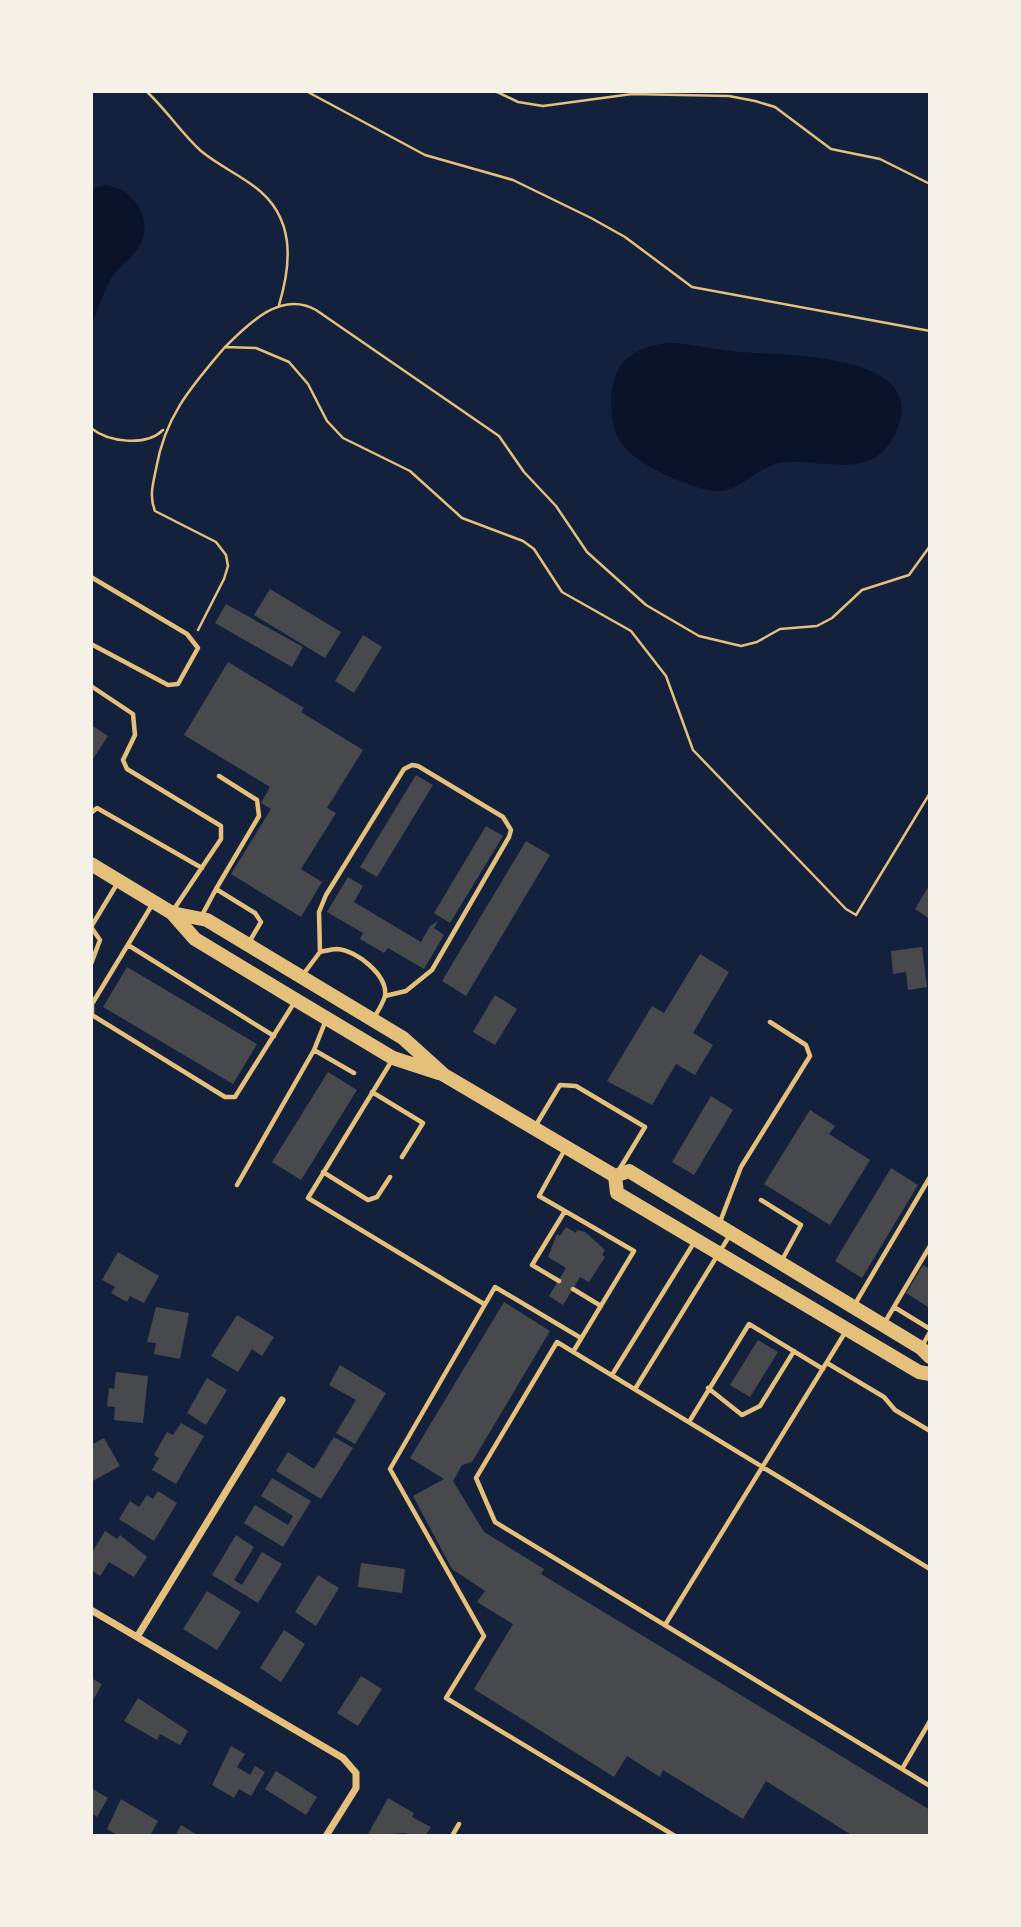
<svg xmlns="http://www.w3.org/2000/svg" width="1021" height="1927" viewBox="0 0 1021 1927" font-family="'Zilla Slab',serif">
<style>
.water{fill:#0b132b}
.building{fill:#48494c}
.lines{fill:none;stroke-linecap:round;stroke-linejoin:round}
.path{stroke:#e5c07b;stroke-width:2.5}
.service{stroke:#e5c07b;stroke-width:4.5}
.minor{stroke:#e5c07b;stroke-width:7}
.primary{stroke:#e5c07b;stroke-width:14}
</style>
<rect width="100%" height="100%" fill="#14213d"/>
<path class="water" d="M 104,185 C 133,187 154,218 140,245 C 134,257 122,263 114,274 C 104,289 99,309 91,325 L 91,190 Z
M 671,343 C 694,344 716,350 739,352 C 778,355 924,352 899,424 C 879,483 831,460 786,462 C 759,463 740,494 714,491 C 689,488 635,464 621,443 C 608,423 607,382 623,362 C 635,349 654,344 671,343 Z"/>
<path class="building" d="M 270,589 L 341,632 L 325,658 L 254,615 Z
M 226,604 L 303,647 L 292,667 L 215,623 Z
M 363,635 L 382,647 L 354,693 L 335,681 Z
M 228,662 L 304,708 L 301,712 L 363,750 L 327,808 L 336,813 L 301,869 L 322,882 L 301,917 L 231,874 L 271,809 L 261,803 L 270,787 L 184,735 Z
M 91,725 L 108,736 L 91,762 Z
M 416,775 L 433,785 L 377,877 L 360,867 Z
M 486,826 L 503,836 L 450,923 L 434,913 Z
M 526,841 L 550,855 L 466,996 L 442,981 Z
M 348,877 L 363,886 L 354,902 L 421,942 L 430,926 L 438,921 L 434,928 L 444,935 L 424,969 L 388,948 L 384,953 L 360,939 L 363,933 L 327,912 Z
M 930,884 L 930,919 L 915,909 Z
M 922,947 L 927,987 L 908,990 L 906,972 L 893,974 L 891,951 Z
M 700,954 L 729,972 L 693,1033 L 713,1045 L 695,1075 L 676,1064 L 652,1105 L 607,1081 L 652,1006 L 664,1013 Z
M 127,967 L 257,1044 L 233,1084 L 103,1007 Z
M 495,995 L 517,1009 L 495,1045 L 473,1032 Z
M 328,1072 L 357,1090 L 301,1180 L 272,1162 Z
M 711,1096 L 733,1110 L 694,1175 L 672,1162 Z
M 810,1110 L 835,1126 L 829,1134 L 870,1160 L 830,1225 L 764,1184 Z
M 891,1168 L 918,1185 L 862,1278 L 835,1261 Z
M 566,1227 L 576,1233 L 577,1230 L 585,1232 L 605,1250 L 602,1255 L 605,1257 L 589,1282 L 580,1277 L 563,1305 L 549,1296 L 566,1268 L 548,1257 L 557,1234 L 560,1236 Z
M 118,1252 L 159,1276 L 144,1303 L 130,1296 L 127,1302 L 111,1293 L 115,1287 L 102,1280 Z
M 923,1265 L 930,1269 L 928,1307 L 906,1293 Z
M 504,1302 L 550,1331 L 472,1462 L 462,1465 L 453,1481 L 484,1532 L 544,1569 L 541,1574 L 930,1810 L 930,1836 L 853,1836 L 766,1781 L 743,1819 L 663,1770 L 660,1777 L 627,1756 L 614,1777 L 474,1689 L 513,1624 L 477,1602 L 485,1591 L 452,1569 L 413,1496 L 444,1479 L 410,1458 Z
M 156,1307 L 189,1313 L 180,1359 L 154,1354 L 156,1343 L 147,1342 Z
M 237,1315 L 274,1337 L 262,1356 L 252,1349 L 238,1372 L 211,1356 Z
M 758,1340 L 778,1352 L 750,1397 L 730,1385 Z
M 340,1365 L 386,1393 L 355,1444 L 336,1433 L 356,1400 L 329,1385 Z
M 116,1372 L 148,1376 L 143,1423 L 114,1420 L 115,1407 L 107,1406 L 109,1388 L 114,1389 Z
M 207,1378 L 227,1390 L 206,1425 L 187,1413 Z
M 181,1423 L 204,1436 L 176,1484 L 152,1470 L 159,1458 L 154,1455 L 167,1432 L 173,1435 Z
M 334,1437 L 353,1448 L 321,1499 L 276,1471 L 288,1452 L 314,1469 Z
M 104,1438 L 120,1466 L 91,1482 L 91,1445 Z
M 272,1478 L 311,1501 L 283,1547 L 244,1523 L 255,1505 L 288,1525 L 293,1516 L 261,1496 Z
M 158,1491 L 177,1503 L 154,1541 L 119,1519 L 130,1501 L 139,1507 L 147,1495 L 153,1499 Z
M 105,1531 L 117,1539 L 120,1535 L 147,1557 L 134,1577 L 109,1562 L 100,1576 L 91,1570 L 91,1554 Z
M 236,1535 L 254,1547 L 234,1580 L 242,1585 L 262,1552 L 282,1564 L 258,1603 L 212,1575 Z
M 361,1563 L 405,1569 L 402,1593 L 358,1587 Z
M 318,1575 L 339,1588 L 316,1626 L 295,1612 Z
M 207,1591 L 241,1612 L 217,1650 L 183,1629 Z
M 284,1630 L 305,1644 L 281,1682 L 260,1668 Z
M 361,1676 L 382,1689 L 358,1726 L 337,1713 Z
M 91,1678 L 102,1684 L 91,1704 Z
M 138,1698 L 188,1731 L 180,1745 L 160,1734 L 157,1740 L 124,1721 Z
M 231,1746 L 245,1754 L 237,1767 L 250,1775 L 255,1766 L 265,1772 L 251,1796 L 239,1789 L 234,1798 L 212,1785 Z
M 276,1771 L 317,1797 L 306,1815 L 265,1789 Z
M 91,1788 L 108,1798 L 97,1817 L 91,1813 Z
M 388,1798 L 414,1813 L 412,1817 L 431,1827 L 425,1836 L 403,1833 L 367,1836 Z
M 121,1799 L 158,1821 L 150,1836 L 119,1836 L 107,1829 Z
M 181,1825 L 199,1836 L 175,1836 Z"/>
<g class="lines">
<path class="path" d="M 146,91 C 166,109 181,133 201,151 C 218,165 238,174 255,187 C 295,217 292,262 279,305
M 306,91 L 425,155 L 513,180 L 591,218 L 625,237 L 692,287 L 930,331
M 495,91 L 518,102 L 543,106 L 632,94 L 729,96 L 755,101 L 775,107 L 831,149 L 880,159 L 930,184
M 225,347 C 248,324 281,290 316,310 L 499,436 L 524,472 L 556,506 L 587,552 L 646,605 L 699,636 L 741,646 L 757,642 L 780,629 L 817,626 L 832,618 L 862,590 L 909,575 L 930,546
M 91,428 C 108,442 146,447 163,430
M 198,630 L 224,579 L 228,566 L 226,555 L 216,542 L 155,511 C 149,496 153,484 156,469 C 165,416 191,387 225,347 L 256,348 L 289,362 L 308,384 L 327,421 L 343,438 L 410,471 L 462,518 L 523,541 L 534,549 L 562,592 L 631,631 L 666,676 L 693,750 L 846,909 L 856,915 L 930,793"/>
<path class="service" d="M 91,577 L 187,634 L 198,648 L 178,684 L 168,685 L 91,644
M 91,686 L 133,714 L 135,735 L 123,760 L 127,769 L 221,826 L 221,839 L 174,909
M 91,813 L 97,808 L 202,868
M 216,889 L 259,816 L 257,800 L 219,776
M 152,905 L 92,1004 L 92,1015 L 225,1097 L 235,1097 L 294,1003
M 201,917 L 216,889 L 255,913 L 261,922 L 248,944
M 91,927 L 117,884
M 91,927 L 100,940 L 91,964
M 128,945 L 274,1036
M 320,952 L 319,912 L 326,895 L 404,769 L 412,765 L 418,766 L 503,817 L 511,830 L 509,837 L 432,970 L 406,991 L 385,996
M 302,976 L 320,952 C 325,951 332,949 337,949 C 356,950 388,975 385,996 C 383,1003 378,1011 375,1016
M 314,1050 L 354,1073
M 391,1062 L 308,1198 L 484,1304
M 372,1092 L 423,1123 L 402,1157
M 536,1125 L 560,1085 L 576,1086 L 645,1127 L 619,1170
M 564,1151 L 539,1196 L 634,1251 L 573,1352
M 323,1172 L 368,1200 L 377,1197 L 390,1177
M 237,1185 L 314,1050 L 326,1020
M 761,1200 L 801,1225 L 782,1260
M 720,1222 L 741,1167 L 810,1056 L 806,1045 L 770,1022
M 559,1281 L 532,1265 L 565,1211
M 573,1289 L 601,1306
M 855,1304 L 930,1177
M 894,1307 L 930,1329
M 885,1322 L 930,1246
M 581,1338 L 495,1287 L 390,1469 L 484,1636 L 446,1698 L 675,1836
M 922,1346 L 930,1332
M 827,1363 L 884,1397 L 895,1410 L 930,1431
M 612,1375 L 695,1241
M 708,1388 L 742,1415 L 760,1406 L 794,1351
M 635,1389 L 730,1235
M 689,1422 L 749,1324 L 823,1369
M 930,1569 L 557,1342 L 476,1478 L 495,1522 L 930,1786
M 665,1625 L 846,1331
M 902,1769 L 930,1721
M 452,1836 L 459,1824"/>
<path class="minor" d="M 91,1610 L 343,1758 L 356,1773 L 356,1788 L 326,1836
M 137,1637 L 282,1400"/>
<path class="primary" d="M 91,864 L 172,913 L 195,939 L 296,1000 L 393,1058 L 439,1073
M 172,913 L 207,920 L 403,1038 L 444,1075 L 615,1176
M 615,1176 L 617,1193 L 919,1372 L 930,1374
M 615,1176 L 629,1171 L 921,1348 L 930,1357"/>
</g>
<rect width="1021" height="1927" fill="none" stroke="#f6f1e7" stroke-width="186"/>
</svg>
